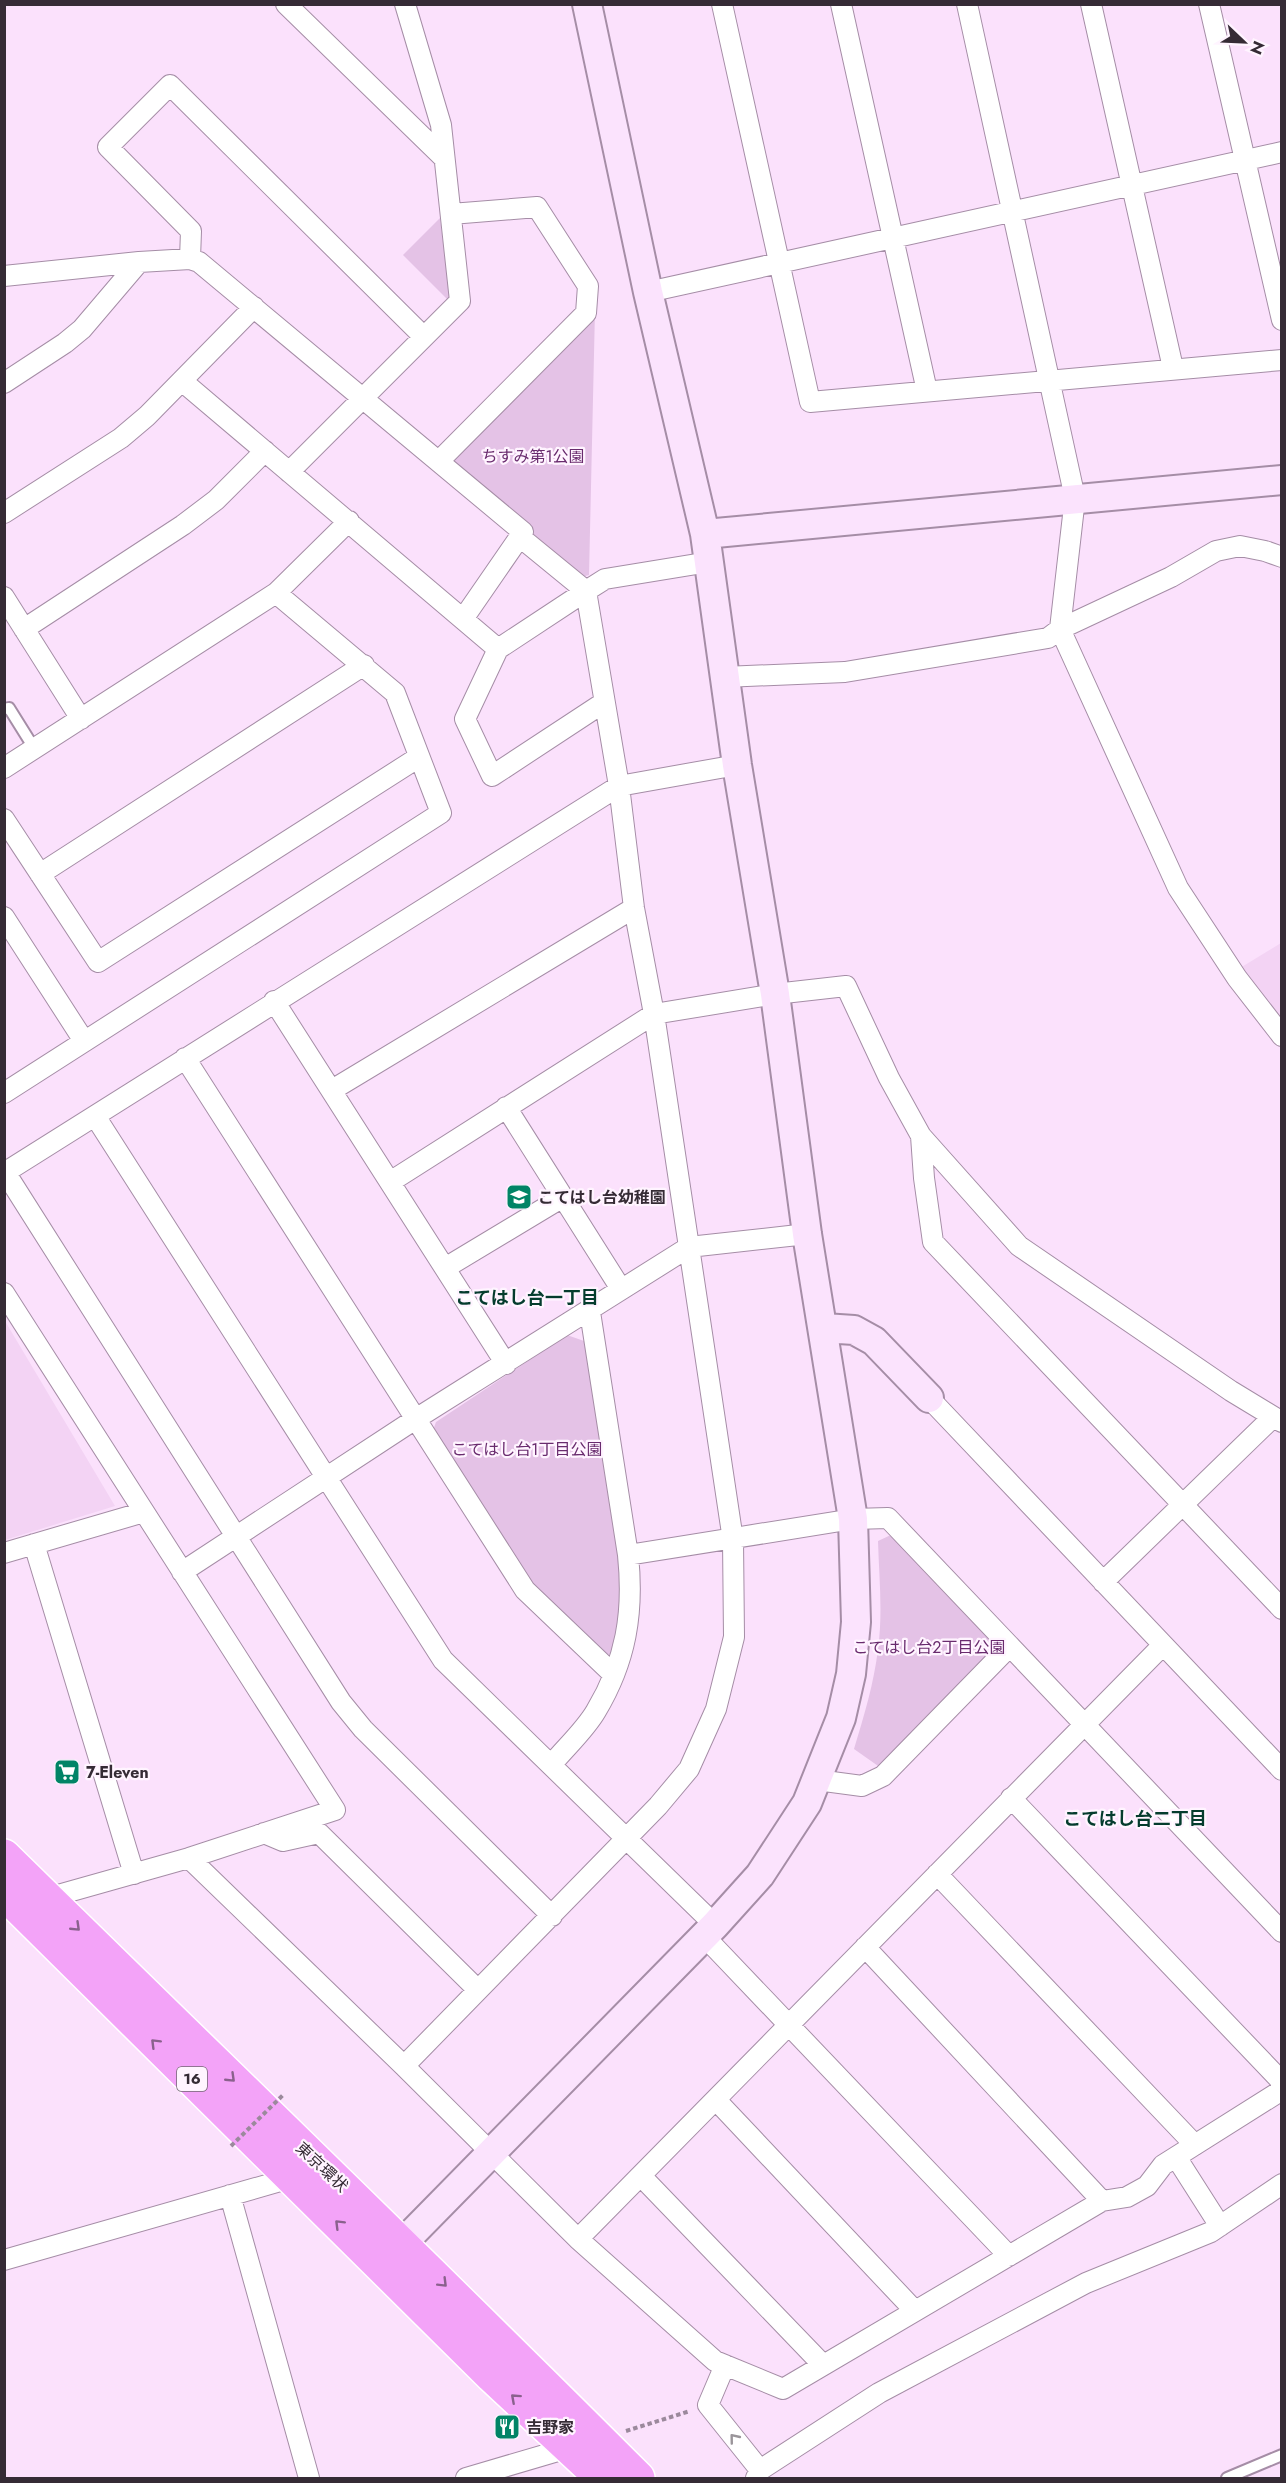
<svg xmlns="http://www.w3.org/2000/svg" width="1286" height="2483" viewBox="0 0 1286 2483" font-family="Jost,'Noto Sans JP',sans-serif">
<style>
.built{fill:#f3d3f4}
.green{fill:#e4c2e6}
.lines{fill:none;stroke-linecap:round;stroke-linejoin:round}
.lane-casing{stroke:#a58da6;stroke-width:14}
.street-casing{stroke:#a58da6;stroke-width:22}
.secondary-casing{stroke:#a58da6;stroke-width:32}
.highway-casing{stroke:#fff;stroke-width:36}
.path{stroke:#9b899c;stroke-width:4;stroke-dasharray:4.5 3;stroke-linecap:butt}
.lane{stroke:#fff;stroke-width:10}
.street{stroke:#fff;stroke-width:20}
.secondary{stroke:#fbe3fd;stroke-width:28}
.highway{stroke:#f3a3f8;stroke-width:33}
.path-bridge{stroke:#9b899c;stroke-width:4;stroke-dasharray:4.5 3;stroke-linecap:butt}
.oneway{stroke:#8a618d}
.oneway2{stroke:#9a959a}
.labels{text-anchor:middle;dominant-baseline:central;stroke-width:4.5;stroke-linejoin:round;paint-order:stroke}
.shield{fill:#fff4ff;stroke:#726772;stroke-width:1.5}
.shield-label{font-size:15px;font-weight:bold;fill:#352b35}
.park-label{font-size:16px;fill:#692b6e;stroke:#fff4ff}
.poi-label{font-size:16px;font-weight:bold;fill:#352b35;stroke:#fff4ff;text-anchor:start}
.street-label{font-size:16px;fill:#352b35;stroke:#fff4ff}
.neighbourhood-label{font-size:18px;font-weight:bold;fill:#053c2e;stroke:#fff4ff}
</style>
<rect width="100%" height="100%" fill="#fbe1fc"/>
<path class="built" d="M 1281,943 L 1281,1023 L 1240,968 Z
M 5,1321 L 115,1506 L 5,1540 L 4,1540 Z"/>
<path class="green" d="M 440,218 L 451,303 L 403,255 Z
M 595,310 L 589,575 L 579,578 L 453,463 L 455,451 Z
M 567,1335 L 584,1341 L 620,1572 L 619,1615 L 611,1654 L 601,1656 L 526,1583 L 431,1436 L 436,1422 Z
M 893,1534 L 995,1641 L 994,1654 L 881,1768 L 854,1749 C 864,1716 874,1683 878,1649 C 883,1613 879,1576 878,1541 Z"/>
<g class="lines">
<g class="lane-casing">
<path id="lane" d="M 4,709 L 9,708 L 34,748
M 1227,2478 L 1282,2455"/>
</g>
<g class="street-casing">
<path id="street" d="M 286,4 L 444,158
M 722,4 L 810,402 L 1282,360
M 841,4 L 927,391
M 967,4 L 1075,498 L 1060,629 L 1178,888 L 1237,978 L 1282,1036
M 1091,4 L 1173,368
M 1209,4 L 1282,320
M 190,259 L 191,231 L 108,147 L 170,85 L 424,337
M 4,276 L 139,262 L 190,259 L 199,262 L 523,532 L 463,619
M 648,292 L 1282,152
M 182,381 L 498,649
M 4,383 L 65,343 L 82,329 L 139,262
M 439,461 L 586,313 L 588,286 L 537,207 L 451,214
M 289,472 L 460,301 L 441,125 L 405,4
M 4,513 L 121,438 L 147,416 L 254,307
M 4,597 L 81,719
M 24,629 L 183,525 L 216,500 L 265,451
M 724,677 L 845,672 L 1048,638 L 1060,629 L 1171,577 L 1216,551 L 1240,546 L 1265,551 L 1282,557
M 603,703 L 492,776 L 465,719 L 498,649 L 586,591 L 605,579 L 709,562
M 4,768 L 276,593 L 349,521
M 4,819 L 98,962 L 419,757
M 40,874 L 364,665
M 4,917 L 84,1041
M 274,1001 L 506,1364
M 185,1058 L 525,1590 L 614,1675
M 332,1090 L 634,908
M 4,1093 L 441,813 L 395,693 L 276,593
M 506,1107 L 621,1289
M 95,1116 L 443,1660 L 715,1925
M 921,1136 L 924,1178 L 933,1242 L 1282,1609
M 5,1172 L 341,1702 L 363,1729 L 552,1916
M 4,1173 L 619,786 L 737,765
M 390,1182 L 654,1014 L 775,994 L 846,986 L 889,1078 L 921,1136 L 1019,1246 L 1231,1391 L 1282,1422
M 445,1268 L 563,1197
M 4,1293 L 335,1810 L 189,1858 L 40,1900
M 929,1398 L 1282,1770
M 34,1544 L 134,1874
M 4,1553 L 144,1512
M 628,1555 L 853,1519 L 888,1518 L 1282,1932
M 182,1572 L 414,1420 L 689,1247 L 807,1234
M 1103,1582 L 1272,1418
M 552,1764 C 566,1747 585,1730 596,1711 C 626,1661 634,1613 628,1555 L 590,1312
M 817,1780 L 862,1786 L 883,1776 L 1010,1646
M 1011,1798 L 1282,2082
M 264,1833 L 283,1841 L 319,1833 L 478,1990
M 189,1858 L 404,2066 L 578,2239 L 715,2361 L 783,2389 L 1102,2201 L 1127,2197 L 1147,2186 L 1163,2165 L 1282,2090
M 937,1874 L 1195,2145
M 704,1936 L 1009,2256
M 865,1947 L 1102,2201
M 404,2066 L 658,1806 L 689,1769 L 716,1709 L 734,1637 L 733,1540 L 654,1014 L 634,908 L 619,786 L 586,591 L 520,537
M 716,2100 L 915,2311
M 1176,2157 L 1220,2226
M 641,2176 L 823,2365
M 230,2195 L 309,2478
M 578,2239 L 1163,1645
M 4,2260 L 291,2178
M 725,2365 L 708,2405 L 760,2470
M 466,2478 L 575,2446
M 756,2478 L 760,2470 L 879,2393 L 1086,2283 L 1211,2232 L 1282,2184"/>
</g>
<g class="secondary-casing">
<path id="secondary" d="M 705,534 L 1282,480
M 824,1328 L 854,1330 L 874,1341 L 929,1398
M 386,2260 L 715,1925 L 760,1875 L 807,1803 L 841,1718 L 851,1674 L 856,1622 L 853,1519 L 807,1234 L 775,994 L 737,765 L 705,534 L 648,292 L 587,4"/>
</g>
<g class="highway-casing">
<path id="highway" d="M 4,1856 C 216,2064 429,2269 638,2478
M 4,1893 L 492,2376 L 602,2478"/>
</g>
<path class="path" d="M 626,2431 L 690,2411"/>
<use href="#lane" class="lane"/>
<use href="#street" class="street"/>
<use href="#secondary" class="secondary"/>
<use href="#highway" class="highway"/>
<path class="path-bridge" d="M 231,2146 L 283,2095"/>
</g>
<defs><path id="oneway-chevron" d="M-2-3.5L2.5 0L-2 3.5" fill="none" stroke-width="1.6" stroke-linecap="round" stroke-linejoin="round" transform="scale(1.5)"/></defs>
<g class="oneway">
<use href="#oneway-chevron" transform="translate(76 1927) rotate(44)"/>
<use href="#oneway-chevron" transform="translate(155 2043) rotate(-135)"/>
<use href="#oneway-chevron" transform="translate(231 2078) rotate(44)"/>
<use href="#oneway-chevron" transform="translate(339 2224) rotate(-135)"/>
<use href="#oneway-chevron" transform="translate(443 2283) rotate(45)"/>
<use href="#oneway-chevron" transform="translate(515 2398) rotate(-138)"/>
</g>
<use class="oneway2" href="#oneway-chevron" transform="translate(734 2438) rotate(-129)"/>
<defs>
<g id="school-square" transform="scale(1.35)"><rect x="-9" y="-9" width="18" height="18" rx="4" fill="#018466" stroke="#fff4ff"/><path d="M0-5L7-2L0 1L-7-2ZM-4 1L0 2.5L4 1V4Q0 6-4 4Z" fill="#fff"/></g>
<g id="supermarket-square" transform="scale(1.35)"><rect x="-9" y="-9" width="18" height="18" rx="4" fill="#018466" stroke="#fff4ff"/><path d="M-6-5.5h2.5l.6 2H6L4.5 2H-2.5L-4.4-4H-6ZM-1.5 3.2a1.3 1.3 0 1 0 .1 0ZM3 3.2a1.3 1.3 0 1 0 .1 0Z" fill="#fff"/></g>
<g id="restaurant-square" transform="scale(1.35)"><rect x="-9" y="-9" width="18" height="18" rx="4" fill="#018466" stroke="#fff4ff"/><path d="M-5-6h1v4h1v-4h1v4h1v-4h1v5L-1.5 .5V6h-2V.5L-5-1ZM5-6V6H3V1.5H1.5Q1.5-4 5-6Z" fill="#fff"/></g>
</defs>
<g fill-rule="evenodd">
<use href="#school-square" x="519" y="1197"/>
<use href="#supermarket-square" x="67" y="1772"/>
<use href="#restaurant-square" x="507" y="2427"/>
</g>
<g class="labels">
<rect class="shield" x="177" y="2067" width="30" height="24" rx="4.5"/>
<g class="shield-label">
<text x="192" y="2079">16</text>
</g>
<g class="park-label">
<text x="533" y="456">ちすみ第1公園</text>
<text x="527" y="1449">こてはし台1丁目公園</text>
<text x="929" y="1647">こてはし台2丁目公園</text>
</g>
<g class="poi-label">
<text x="538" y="1197">こてはし台幼稚園</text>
<text x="86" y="1772">7-Eleven</text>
<text x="526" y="2427">吉野家</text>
</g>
<g class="street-label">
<text transform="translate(322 2167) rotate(43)">東京環状</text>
</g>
<g class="neighbourhood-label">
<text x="527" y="1298">こてはし台一丁目</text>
<text x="1135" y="1819">こてはし台二丁目</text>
</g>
</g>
<rect width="1286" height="2483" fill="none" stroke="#352b35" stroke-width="12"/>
<g transform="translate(1244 42) rotate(113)" stroke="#fff4ff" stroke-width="4.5" paint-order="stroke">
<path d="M0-4.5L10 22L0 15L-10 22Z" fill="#352b35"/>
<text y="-9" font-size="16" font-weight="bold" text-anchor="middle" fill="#352b35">N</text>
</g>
</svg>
